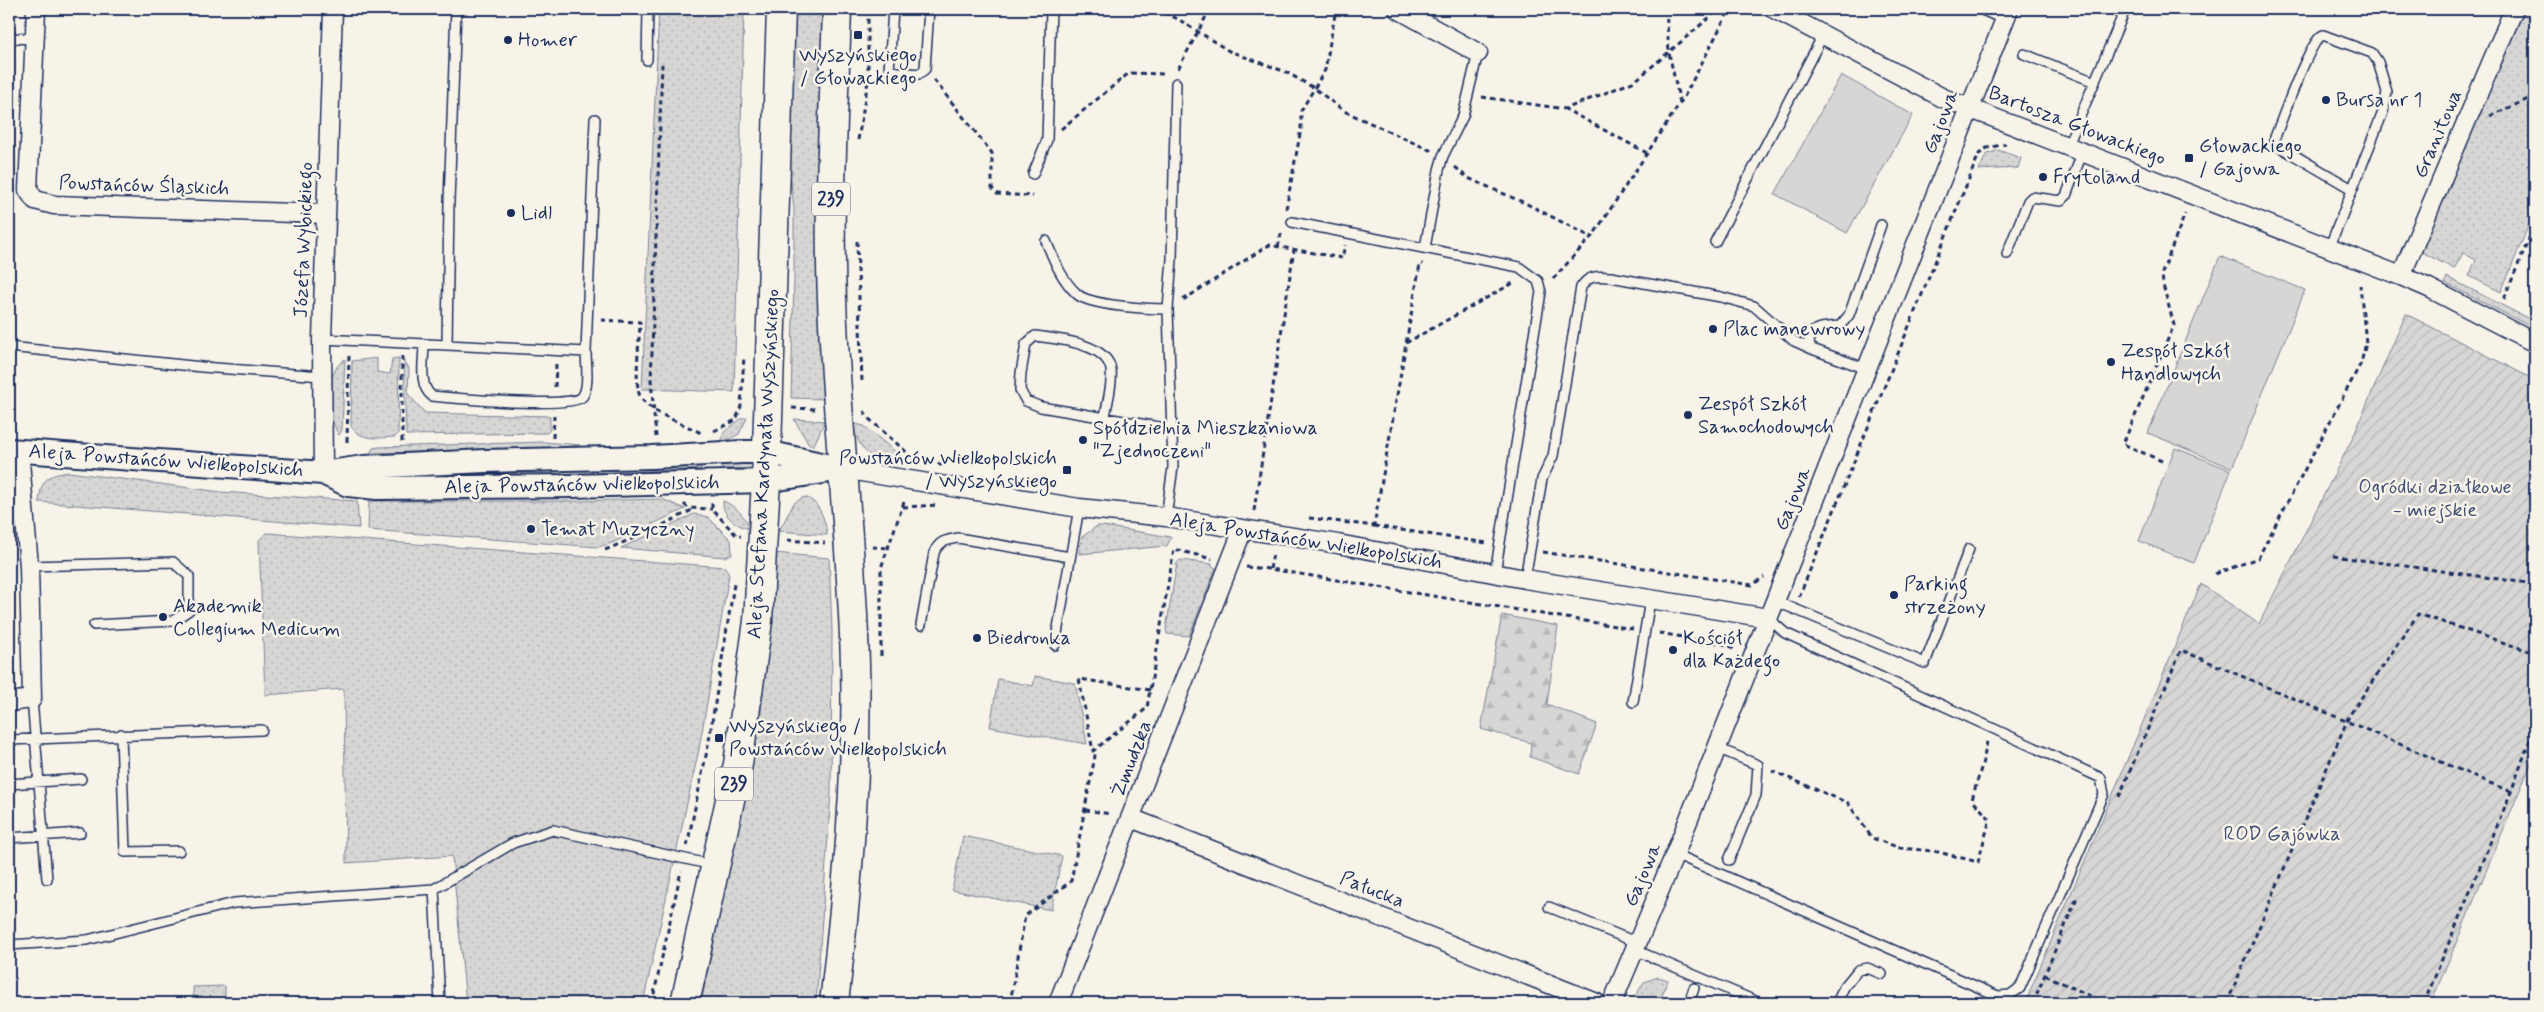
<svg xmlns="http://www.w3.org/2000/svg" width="2544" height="1012" viewBox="0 0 2544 1012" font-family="Mynerve,sans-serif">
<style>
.grass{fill:url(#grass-dots);stroke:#798299}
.forest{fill:url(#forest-firs);stroke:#798299}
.garden{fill:url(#garden-furrows);stroke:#798299}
.pitch{fill:#d7d6d4;stroke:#798299}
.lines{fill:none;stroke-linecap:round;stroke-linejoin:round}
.service-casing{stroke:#1b2f5e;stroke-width:12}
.minor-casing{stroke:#1b2f5e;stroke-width:21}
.tertiary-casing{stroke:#1b2f5e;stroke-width:26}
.primary-casing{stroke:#1b2f5e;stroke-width:31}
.path{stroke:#1b2f5e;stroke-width:3;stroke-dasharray:5 4;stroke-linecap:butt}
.service{stroke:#f7f3e8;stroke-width:9}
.minor{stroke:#f7f3e8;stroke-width:18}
.tertiary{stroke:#f7f3e8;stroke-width:22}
.primary{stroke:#f7f3e8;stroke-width:28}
.poi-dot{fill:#1b2f5e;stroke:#f7f3e8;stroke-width:2}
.labels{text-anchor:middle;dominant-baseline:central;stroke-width:5;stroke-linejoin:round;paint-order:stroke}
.shield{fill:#f7f3e8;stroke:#5d6a87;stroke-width:1}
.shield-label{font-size:19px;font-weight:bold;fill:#1b2f5e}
.poi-label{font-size:20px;fill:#1b2f5e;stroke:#f7f3e8;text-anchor:start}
.street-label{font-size:20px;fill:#1b2f5e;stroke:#f7f3e8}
.park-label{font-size:20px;fill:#415076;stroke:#f7f3e8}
</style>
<defs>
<pattern id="grass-dots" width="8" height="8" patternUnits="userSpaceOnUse" patternTransform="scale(1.25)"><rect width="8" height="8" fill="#d7d6d4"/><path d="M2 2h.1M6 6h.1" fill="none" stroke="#b8b8b8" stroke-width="1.8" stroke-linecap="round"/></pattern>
<pattern id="forest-firs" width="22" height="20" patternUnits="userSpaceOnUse" patternTransform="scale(1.25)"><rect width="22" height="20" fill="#d7d6d4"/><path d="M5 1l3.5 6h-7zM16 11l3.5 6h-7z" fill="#b8b8b8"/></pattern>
<pattern id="garden-furrows" width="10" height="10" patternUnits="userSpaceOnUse" patternTransform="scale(1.25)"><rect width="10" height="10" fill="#d7d6d4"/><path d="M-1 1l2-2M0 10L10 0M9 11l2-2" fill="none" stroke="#b8b8b8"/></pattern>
</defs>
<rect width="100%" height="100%" fill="#f7f3e8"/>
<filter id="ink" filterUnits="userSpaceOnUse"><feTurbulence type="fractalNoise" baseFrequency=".02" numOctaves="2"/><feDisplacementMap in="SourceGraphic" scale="10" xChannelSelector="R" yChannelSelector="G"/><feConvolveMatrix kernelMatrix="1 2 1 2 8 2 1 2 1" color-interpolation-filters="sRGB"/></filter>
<g filter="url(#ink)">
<path class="grass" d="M 659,9 L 744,9 L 734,392 L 642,389 Z
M 793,9 L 825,9 L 826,399 L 791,398 L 794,280 L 794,209 L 788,155 Z
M 2525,9 L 2535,9 L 2535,210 L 2501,292 L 2469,276 L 2476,260 L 2463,253 L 2454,269 L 2420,251 Z
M 1998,150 L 2021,158 L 2018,168 L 1979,170 L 1986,155 Z
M 2447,277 L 2535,322 L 2535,329 L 2445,283 Z
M 377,358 L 377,372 L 390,374 L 392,359 L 399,358 L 398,434 L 395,437 C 379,438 360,441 351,426 L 352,361 Z
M 345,359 L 342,430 L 339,435 C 327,417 324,372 345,359 Z
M 404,360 L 409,368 L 408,394 L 425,413 L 550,416 L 550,430 L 547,433 L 406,435 Z
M 742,418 L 747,418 L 739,434 L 721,444 L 724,432 Z
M 794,419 L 825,421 L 814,445 L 809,445 Z
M 852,423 L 864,426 L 907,461 L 907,464 C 871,458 863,460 852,423 Z
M 544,442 L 580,445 L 559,448 L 542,454 L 478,451 L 370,453 L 373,448 L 379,447 Z
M 755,459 L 754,469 L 721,468 L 721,460 Z
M 700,461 L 701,469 L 372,481 L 371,474 Z
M 69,472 L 221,492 L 357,501 L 359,528 L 39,502 C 41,479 47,475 69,472 Z
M 804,497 C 819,500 826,521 827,535 L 779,531 L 794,503 Z
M 662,499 L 685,509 L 612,543 L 598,547 L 368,530 L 369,501 L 577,501 Z
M 723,501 C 736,506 745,516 750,529 C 736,526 722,516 723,501 Z
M 694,514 L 708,517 L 731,540 L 732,554 L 725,557 L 621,548 Z
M 1097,526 L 1103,526 L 1171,537 L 1167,546 L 1079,554 L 1082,537 Z
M 267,533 L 725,567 L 729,575 L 699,749 L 643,1003 L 466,1003 L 452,856 L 346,863 L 344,689 L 265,695 L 259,540 Z
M 774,553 L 829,558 L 832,629 L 831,793 L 816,1003 L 701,1003 L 760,723 Z
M 1180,560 L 1212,564 L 1212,567 L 1216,568 L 1189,636 L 1167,634 L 1166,629 L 1177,563 Z
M 1035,676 L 1075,683 L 1087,744 L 990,727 L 998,679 L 1033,686 Z
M 963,836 L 1062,856 L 1051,910 L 952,890 Z
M 1658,977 L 1668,980 L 1659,1003 L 1631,1003 L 1644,982 Z
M 225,986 L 225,1003 L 194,1003 L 193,987 Z"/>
<path class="forest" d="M 1502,615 L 1558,626 L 1547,704 L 1597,724 L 1579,774 L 1530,757 L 1531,743 L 1481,729 Z"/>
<path class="garden" d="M 2406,314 L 2535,380 L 2535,754 L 2431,1003 L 2025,1003 L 2201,584 L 2259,624 L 2351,441 Z"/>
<path class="pitch" d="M 1841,75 L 1913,115 L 1847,233 L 1775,194 Z
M 2220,256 L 2305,290 L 2232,468 L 2148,433 Z
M 2175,448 L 2231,470 L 2194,563 L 2139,541 Z"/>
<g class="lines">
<g class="service-casing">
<path id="service" d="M 893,9 L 889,71 L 919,74 L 925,69 L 929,9
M 1980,9 L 2005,20
M 9,38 L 35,39
M 2024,54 L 2095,82
M 647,60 L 648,9
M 2068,145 L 2125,10
M 1033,174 L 1047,140 L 1051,9
M 1292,222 L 1519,267 L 1538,281 L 1541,292 L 1495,573
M 1046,241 C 1054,260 1061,279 1077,294 C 1090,306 1149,309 1168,309
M 1715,242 L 1823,35
M 2330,246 L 2383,112 L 2387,92 L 2378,62 L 2372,53 L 2323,35 C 2310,39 2282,120 2275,137 L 2275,144 L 2352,189
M 1425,248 L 1439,170 L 1443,156 L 1463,116 L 1478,53
M 2007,254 L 2028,201 L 2032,197 L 2061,201 L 2066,196 L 2083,151
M 322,339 L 447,345 L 449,202 L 456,9
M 424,344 C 424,360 418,386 432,396 C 453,398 573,409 582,397 C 590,388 586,363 586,352
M 447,345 L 586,352 L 595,119
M 9,347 L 202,367 L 322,376
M 1867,369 L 1812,349 L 1809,344 C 1810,324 1825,328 1840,326 L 1849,315 L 1881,225
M 1105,417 C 1107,402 1113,385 1111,370 C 1107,343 1057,339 1035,336 L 1026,344 L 1021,373 L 1020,390 L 1026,401 L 1041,407 L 1171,429
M 1166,517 L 1173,467 L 1168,309 L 1172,259 L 1176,83
M 29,566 L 173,562 L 189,576 L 189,610 L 173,621 L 94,625
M 1525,579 L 1542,479 L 1553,456 L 1581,287 C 1589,275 1597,276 1611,277 L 1721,297 L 1754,306 L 1794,341 L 1812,349
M 1775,601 L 1925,663 L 1969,549
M 921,625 L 934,553 C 939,541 946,540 958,538 L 1070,557
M 1055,645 L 1079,508
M 32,699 L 47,879
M 1633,702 L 1650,600
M 121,734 L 125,852 L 179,851
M 9,740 L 262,730
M 1717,748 L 1758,765 L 1756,795 L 1729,860
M 9,784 L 81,779
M 9,838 L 80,833
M 1675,854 L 1998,996 L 2010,995 L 2020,988 L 2104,794 L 2101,778 L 1785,633 L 1768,618
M 434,889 L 513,843 L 553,830 L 713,865
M 1549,907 L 1638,943
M 9,945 L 87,940 L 234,903 L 434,889 L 440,1003
M 1635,950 L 1760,1003
M 1689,1003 L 1694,988
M 1837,1003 L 1844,987 L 1858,970 L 1867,968 L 1882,974"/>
</g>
<g class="minor-casing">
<path id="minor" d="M 36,9 L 28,190 L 35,200 L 54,205 L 326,214
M 1398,9 L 1478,53
M 1774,9 L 1943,98 L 2401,276 L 2429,288 L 2535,343
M 2401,276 L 2514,9
M 843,469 L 1079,508 L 1166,517 L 1338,544 L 1525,579 L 1768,618
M 323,473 L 322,339 L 333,9
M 9,702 L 32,699 L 29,566 L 19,450
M 1131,818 L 1597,1003
M 1058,1003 L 1243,529
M 1612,1003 L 1675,854 L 2009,9"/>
</g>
<g class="tertiary-casing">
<path id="tertiary" d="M 9,450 L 323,473 L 364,467 L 485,461 L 652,457 L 742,452 L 767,452 L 843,469
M 323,473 L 348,485 L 377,488 L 571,486 L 766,481 L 830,471"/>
</g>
<g class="primary-casing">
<path id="primary" d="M 685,1003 L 738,764 L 758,621 L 766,481 L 781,9
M 834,1003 C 847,891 858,777 855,664 C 852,542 836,421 832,299 C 828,202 834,105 837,9"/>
</g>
<path class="path" d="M 1156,9 L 1178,19 L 1229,51 L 1286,72 L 1314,88 L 1344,111 L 1432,151
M 1666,9 L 1669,53 L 1680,103
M 1178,69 L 1210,9
M 934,80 L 992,153 L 992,188 L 997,194 L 1033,196
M 1482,97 L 1565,109
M 2490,116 L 2535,96
M 1061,129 L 1129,73 L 1165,74
M 858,140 L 868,81 L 868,9
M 1647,153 L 1565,109 L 1635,81 L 1717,11 L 1723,9
M 1455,167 L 1468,178 L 1527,204 L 1591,237
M 1286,209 L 1301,129 L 1301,111 L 1325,70 L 1336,9
M 857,241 L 862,382
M 1278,247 L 1282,230
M 1553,279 L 1594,234 L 1684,97 L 1730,9
M 2504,299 L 2535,224
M 1183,300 L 1269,245 L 1342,258 L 1345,245
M 2531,312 L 2535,310
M 601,320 L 640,322 C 640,338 633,386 641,398 C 654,415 683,423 701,433
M 1406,343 L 1515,282
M 402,356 L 402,442
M 555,387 L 556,364
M 792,408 L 815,409
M 864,411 L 868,418 L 912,457 L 911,463
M 714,431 L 736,420 L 741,406 L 744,356
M 656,437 L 651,380 L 662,64
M 553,438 L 554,416
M 347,442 L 349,355
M 912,457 L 932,459 L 942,466
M 2162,461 L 2123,444 L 2174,325 L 2163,285 L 2162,273 L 2185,214
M 712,503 L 712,509 L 737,536 L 741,536
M 684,504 L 688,508 L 712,509
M 903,507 L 938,505
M 1254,511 L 1294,249
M 1309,518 L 1374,526 L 1420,264 L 1423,264
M 1374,526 L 1487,543
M 787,540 L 825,543
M 872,547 L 888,548
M 605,550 L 651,531 L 696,508
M 1543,552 L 1752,585 L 1764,577
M 2333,556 L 2535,584
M 1246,567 L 1270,569 L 1633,629
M 1270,569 L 1273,554
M 2215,574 L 2258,558 L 2361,363 L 2366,343 L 2360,285
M 1799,597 L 1979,154 L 1987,148 L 2006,144
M 1659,633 L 1729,645 L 1736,652
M 881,656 L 881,568 L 905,499
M 1150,690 L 1079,679 L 1093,751 L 1147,708 L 1150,690 L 1174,549 L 1212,559
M 1772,771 L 1848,803 L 1872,838 L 1900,848 L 1934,851 L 1978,862 L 1990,819 L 1972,800 C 1977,780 1984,762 1987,741
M 2119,797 L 2181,650 L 2511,792
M 1085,810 L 1111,814
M 687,846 L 709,741 L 734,584
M 2530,950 L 2535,952
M 2045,975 L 2106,1003
M 652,1003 L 681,871
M 1010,1003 L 1025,916 L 1071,881 L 1095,756 L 1093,751
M 2033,1003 L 2078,895
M 2227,1003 L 2349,716 L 2418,614 L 2535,653
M 2424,1003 L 2511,792 L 2535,726"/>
<use href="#service" class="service"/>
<use href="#minor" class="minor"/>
<use href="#tertiary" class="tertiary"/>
<use href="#primary" class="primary"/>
</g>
</g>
<g class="poi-dot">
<rect x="853" y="30" width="10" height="10" rx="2.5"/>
<circle cx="508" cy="40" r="5"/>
<circle cx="2326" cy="100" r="5"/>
<rect x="2184" y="153" width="10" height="10" rx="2.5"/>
<circle cx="2043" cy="177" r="5"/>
<circle cx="511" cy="213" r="5"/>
<circle cx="1713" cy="329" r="5"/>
<circle cx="2111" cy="362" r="5"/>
<circle cx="1688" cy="415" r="5"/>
<circle cx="1083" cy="440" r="5"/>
<rect x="1062" y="465" width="10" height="10" rx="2.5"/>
<circle cx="531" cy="529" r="5"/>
<circle cx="1894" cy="595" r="5"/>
<circle cx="163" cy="617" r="5"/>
<circle cx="977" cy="638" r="5"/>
<circle cx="1673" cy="650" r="5"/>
<rect x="714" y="733" width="10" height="10" rx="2.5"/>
</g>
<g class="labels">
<g class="shield">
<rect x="812" y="182.5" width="38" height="33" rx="4"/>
<rect x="715" y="767.5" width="38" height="33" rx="4"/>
</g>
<g class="shield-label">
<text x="831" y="199">239</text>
<text x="734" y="784">239</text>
</g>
<g class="poi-label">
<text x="518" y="40">Homer</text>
<text x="858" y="55" text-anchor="middle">Wyszyńskiego<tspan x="858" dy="23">/ Głowackiego</tspan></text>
<text x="2336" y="100">Bursa nr 1</text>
<text x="2199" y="146">Głowackiego<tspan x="2199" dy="23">/ Gajowa</tspan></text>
<text x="2053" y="177">Frytoland</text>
<text x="521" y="213">Lidl</text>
<text x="1723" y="329">Plac manewrowy</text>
<text x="2121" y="351">Zespół Szkół<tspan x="2121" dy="23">Handlowych</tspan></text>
<text x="1698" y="404">Zespół Szkół<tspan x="1698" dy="23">Samochodowych</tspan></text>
<text x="1093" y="428">Spółdzielnia Mieszkaniowa<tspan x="1093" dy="23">"Zjednoczeni"</tspan></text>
<text x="1057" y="458" text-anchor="end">Powstańców Wielkopolskich<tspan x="1057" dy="23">/ Wyszyńskiego</tspan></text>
<text x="541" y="529">Temat Muzyczny</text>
<text x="1904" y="584">Parking<tspan x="1904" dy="23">strzeżony</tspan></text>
<text x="173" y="606">Akademik<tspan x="173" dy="23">Collegium Medicum</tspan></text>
<text x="987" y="638">Biedronka</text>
<text x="1683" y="638">Kościół<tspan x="1683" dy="23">dla Każdego</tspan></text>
<text x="729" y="726">Wyszyńskiego /<tspan x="729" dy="23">Powstańców Wielkopolskich</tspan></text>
</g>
<g class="street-label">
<text transform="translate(1941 122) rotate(-69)">Gajowa</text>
<text transform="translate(2077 126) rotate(21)">Bartosza Głowackiego</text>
<text transform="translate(2438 134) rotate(-67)">Granitowa</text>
<text transform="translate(144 186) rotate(2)">Powstańców Śląskich</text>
<text transform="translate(304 240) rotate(-88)">Józefa Wybickiego</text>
<text transform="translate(166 461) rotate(4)">Aleja Powstańców Wielkopolskich</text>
<text transform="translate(764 464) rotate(-87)">Aleja Stefana Kardynała Wyszyńskiego</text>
<text transform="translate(582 485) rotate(-1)">Aleja Powstańców Wielkopolskich</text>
<text transform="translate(1793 499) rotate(-68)">Gajowa</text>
<text transform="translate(1306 541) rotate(9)">Aleja Powstańców Wielkopolskich</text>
<text transform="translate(1132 759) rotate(-69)">Żmudzka</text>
<text transform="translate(1643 875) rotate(-67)">Gajowa</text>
<text transform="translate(1372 890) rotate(22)">Pałucka</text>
</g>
<g class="park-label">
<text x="2435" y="487">Ogródki działkowe<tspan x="2435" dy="23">- miejskie</tspan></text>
<text x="2282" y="834">ROD Gajówka</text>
</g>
</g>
<rect width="2544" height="1012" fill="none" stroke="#f7f3e8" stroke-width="30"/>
<rect x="15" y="15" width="2514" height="982" fill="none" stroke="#1b2f5e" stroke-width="2" filter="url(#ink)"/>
</svg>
